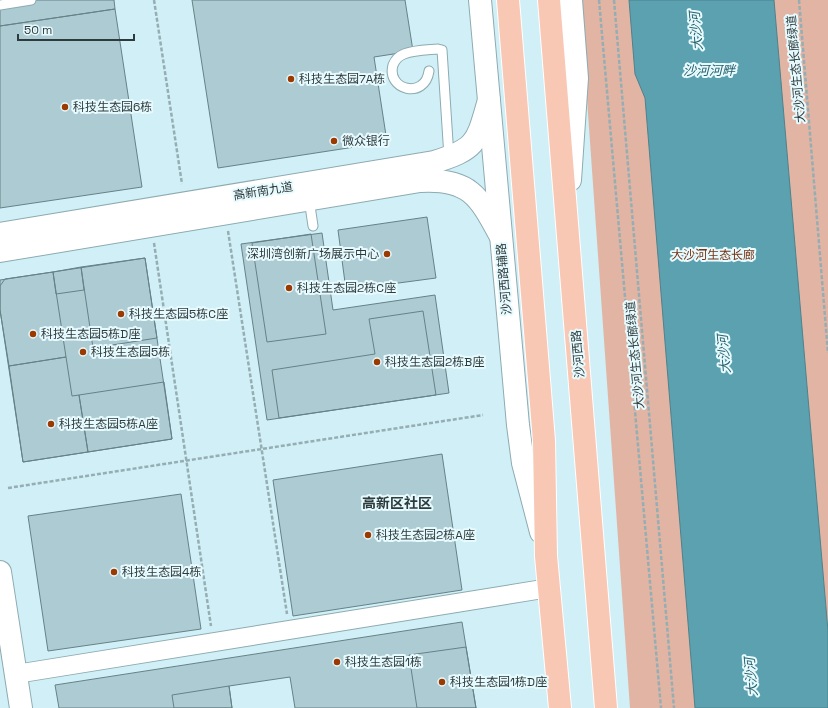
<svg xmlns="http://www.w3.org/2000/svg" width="828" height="708" viewBox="0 0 828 708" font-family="'Space Grotesk','Noto Sans SC',sans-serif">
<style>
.green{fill:#e1b4a3}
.water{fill:#5ba1af;stroke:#4e828d}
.building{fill:#adcbd2;stroke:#668288}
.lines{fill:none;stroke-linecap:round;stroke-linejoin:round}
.service-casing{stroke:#8dabb1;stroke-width:11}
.minor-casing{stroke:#8dabb1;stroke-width:20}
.tertiary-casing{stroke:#8dabb1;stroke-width:24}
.secondary-casing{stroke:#8dabb1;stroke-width:24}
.primary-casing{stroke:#fff;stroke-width:24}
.path{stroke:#96aeb3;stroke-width:2.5;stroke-dasharray:4 2;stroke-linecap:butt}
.service{stroke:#fff;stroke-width:9}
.minor{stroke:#fff;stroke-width:18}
.tertiary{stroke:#fff;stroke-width:22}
.secondary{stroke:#fff;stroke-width:22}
.primary{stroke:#f8c8b5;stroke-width:22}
.poi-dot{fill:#9c3900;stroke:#e7fafe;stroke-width:1.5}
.labels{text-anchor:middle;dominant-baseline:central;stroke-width:4;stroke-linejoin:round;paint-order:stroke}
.street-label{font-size:12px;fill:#2e3b3d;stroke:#e7fafe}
.poi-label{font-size:12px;fill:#2e3b3d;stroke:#e7fafe;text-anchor:start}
.park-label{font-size:12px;fill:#763314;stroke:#e7fafe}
.water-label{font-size:13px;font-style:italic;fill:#26606b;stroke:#e7fafe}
.quarter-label{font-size:14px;font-weight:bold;fill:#2e3b3d;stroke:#e7fafe}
</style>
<rect width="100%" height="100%" fill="#d0eff6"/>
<path class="green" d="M 580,0 L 828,0 L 828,708 L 630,708 Z"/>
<path class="water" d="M 629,0 L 774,0 L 828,631 L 828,708 L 695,708 L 645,98 L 635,74 Z"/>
<path class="building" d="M 0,0 L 114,0 L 115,9 L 0,26 Z
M 192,0 L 405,0 L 413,51 L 374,57 L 387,142 L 218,168 Z
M 115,9 L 142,187 L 0,208 L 0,26 Z
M 427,217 L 436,278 L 346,290 L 338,230 Z
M 322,233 L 333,310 L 435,295 L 449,393 L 267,420 L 241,244 Z
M 311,234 L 326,334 L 267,342 L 252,243 Z
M 145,258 L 172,439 L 23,462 L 0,310 L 0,280 Z
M 145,258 L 157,338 L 93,348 L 81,267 Z
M 81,267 L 84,290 L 56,294 L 53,272 Z
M 53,272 L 66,357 L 9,366 L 0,310 L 0,286 L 5,279 Z
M 423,311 L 436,395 L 279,418 L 272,370 L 375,354 L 369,319 Z
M 66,357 L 72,396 L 79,395 L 88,452 L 23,462 L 9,366 Z
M 164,382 L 172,439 L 88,452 L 79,395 Z
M 442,454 L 462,590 L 293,616 L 273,480 Z
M 181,494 L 201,629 L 48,651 L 28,516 Z
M 462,622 L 476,708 L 295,708 L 290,677 L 229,686 L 232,708 L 59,708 L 55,685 Z
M 466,647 L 476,708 L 417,708 L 409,655 Z
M 229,686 L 232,708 L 174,708 L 172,695 Z"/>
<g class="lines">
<g class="service-casing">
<path id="service" d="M 0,5 L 31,0
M 429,71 C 425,100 386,90 393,65 C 395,60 399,56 404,54 C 414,50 427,50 438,49 L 442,50 L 449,157
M 309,199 L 313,226"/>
</g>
<g class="minor-casing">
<path id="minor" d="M 16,674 L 549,588"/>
</g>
<g class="tertiary-casing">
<path id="tertiary" d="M 0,234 L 434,162 C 478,149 477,141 489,100
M 0,251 L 420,181 C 469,178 479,196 500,235
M 0,572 L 21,708"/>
</g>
<g class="secondary-casing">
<path id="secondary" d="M 480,0 L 518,425 L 523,463 L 541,532
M 570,180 L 577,78 L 571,0"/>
</g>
<g class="primary-casing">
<path id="primary" d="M 508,0 L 544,441 L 546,556 L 560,708
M 549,0 L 606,708"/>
</g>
<path class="path" d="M 154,0 L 182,184
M 599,0 L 661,708
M 614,0 L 674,708
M 799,0 L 828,353
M 228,231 L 287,614
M 154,243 L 211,626
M 8,488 L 483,415"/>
<use href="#service" class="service"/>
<use href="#minor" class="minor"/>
<use href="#tertiary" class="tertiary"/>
<use href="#secondary" class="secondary"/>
<use href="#primary" class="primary"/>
</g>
<g class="poi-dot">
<circle cx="291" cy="79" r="4"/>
<circle cx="65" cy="107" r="4"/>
<circle cx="334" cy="141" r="4"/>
<circle cx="387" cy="254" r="4"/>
<circle cx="289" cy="288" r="4"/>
<circle cx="121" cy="314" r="4"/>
<circle cx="33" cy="334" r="4"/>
<circle cx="83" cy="352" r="4"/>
<circle cx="377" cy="362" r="4"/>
<circle cx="51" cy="424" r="4"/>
<circle cx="368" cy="535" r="4"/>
<circle cx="114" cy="572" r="4"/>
<circle cx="337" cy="662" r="4"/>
<circle cx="442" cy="682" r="4"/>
</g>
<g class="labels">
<g class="street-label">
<text transform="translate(796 69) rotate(-95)">大沙河生态长廊绿道</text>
<text transform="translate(263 191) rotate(-9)">高新南九道</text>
<text transform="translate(504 279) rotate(-95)">沙河西路辅路</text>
<text transform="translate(578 354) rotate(-95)">沙河西路</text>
<text transform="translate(635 355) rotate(-95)">大沙河生态长廊绿道</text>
</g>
<g class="poi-label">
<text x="299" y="79">科技生态园7A栋</text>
<text x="73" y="107">科技生态园6栋</text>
<text x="342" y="141">微众银行</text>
<text x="379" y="254" text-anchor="end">深圳湾创新广场展示中心</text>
<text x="297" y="288">科技生态园2栋C座</text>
<text x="129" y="314">科技生态园5栋C座</text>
<text x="41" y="334">科技生态园5栋D座</text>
<text x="91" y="352">科技生态园5栋</text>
<text x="385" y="362">科技生态园2栋B座</text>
<text x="59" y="424">科技生态园5栋A座</text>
<text x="376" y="535">科技生态园2栋A座</text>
<text x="122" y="572">科技生态园4栋</text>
<text x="345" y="662">科技生态园1栋</text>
<text x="450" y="682">科技生态园1栋D座</text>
</g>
<g class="park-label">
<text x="713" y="255">大沙河生态长廊</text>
</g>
<g class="water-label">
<text transform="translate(696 31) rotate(-95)">大沙河</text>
<text x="709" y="70">沙河河畔</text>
<text transform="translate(724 354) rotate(-95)">大沙河</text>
<text transform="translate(751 677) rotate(-95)">大沙河</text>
</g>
<g class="quarter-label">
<text x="397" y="503">高新区社区</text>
</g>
</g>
<path d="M18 34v6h116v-6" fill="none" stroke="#2e3b3d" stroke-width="2"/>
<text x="24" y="34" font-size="12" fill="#2e3b3d" stroke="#e7fafe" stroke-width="3" paint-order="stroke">50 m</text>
</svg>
